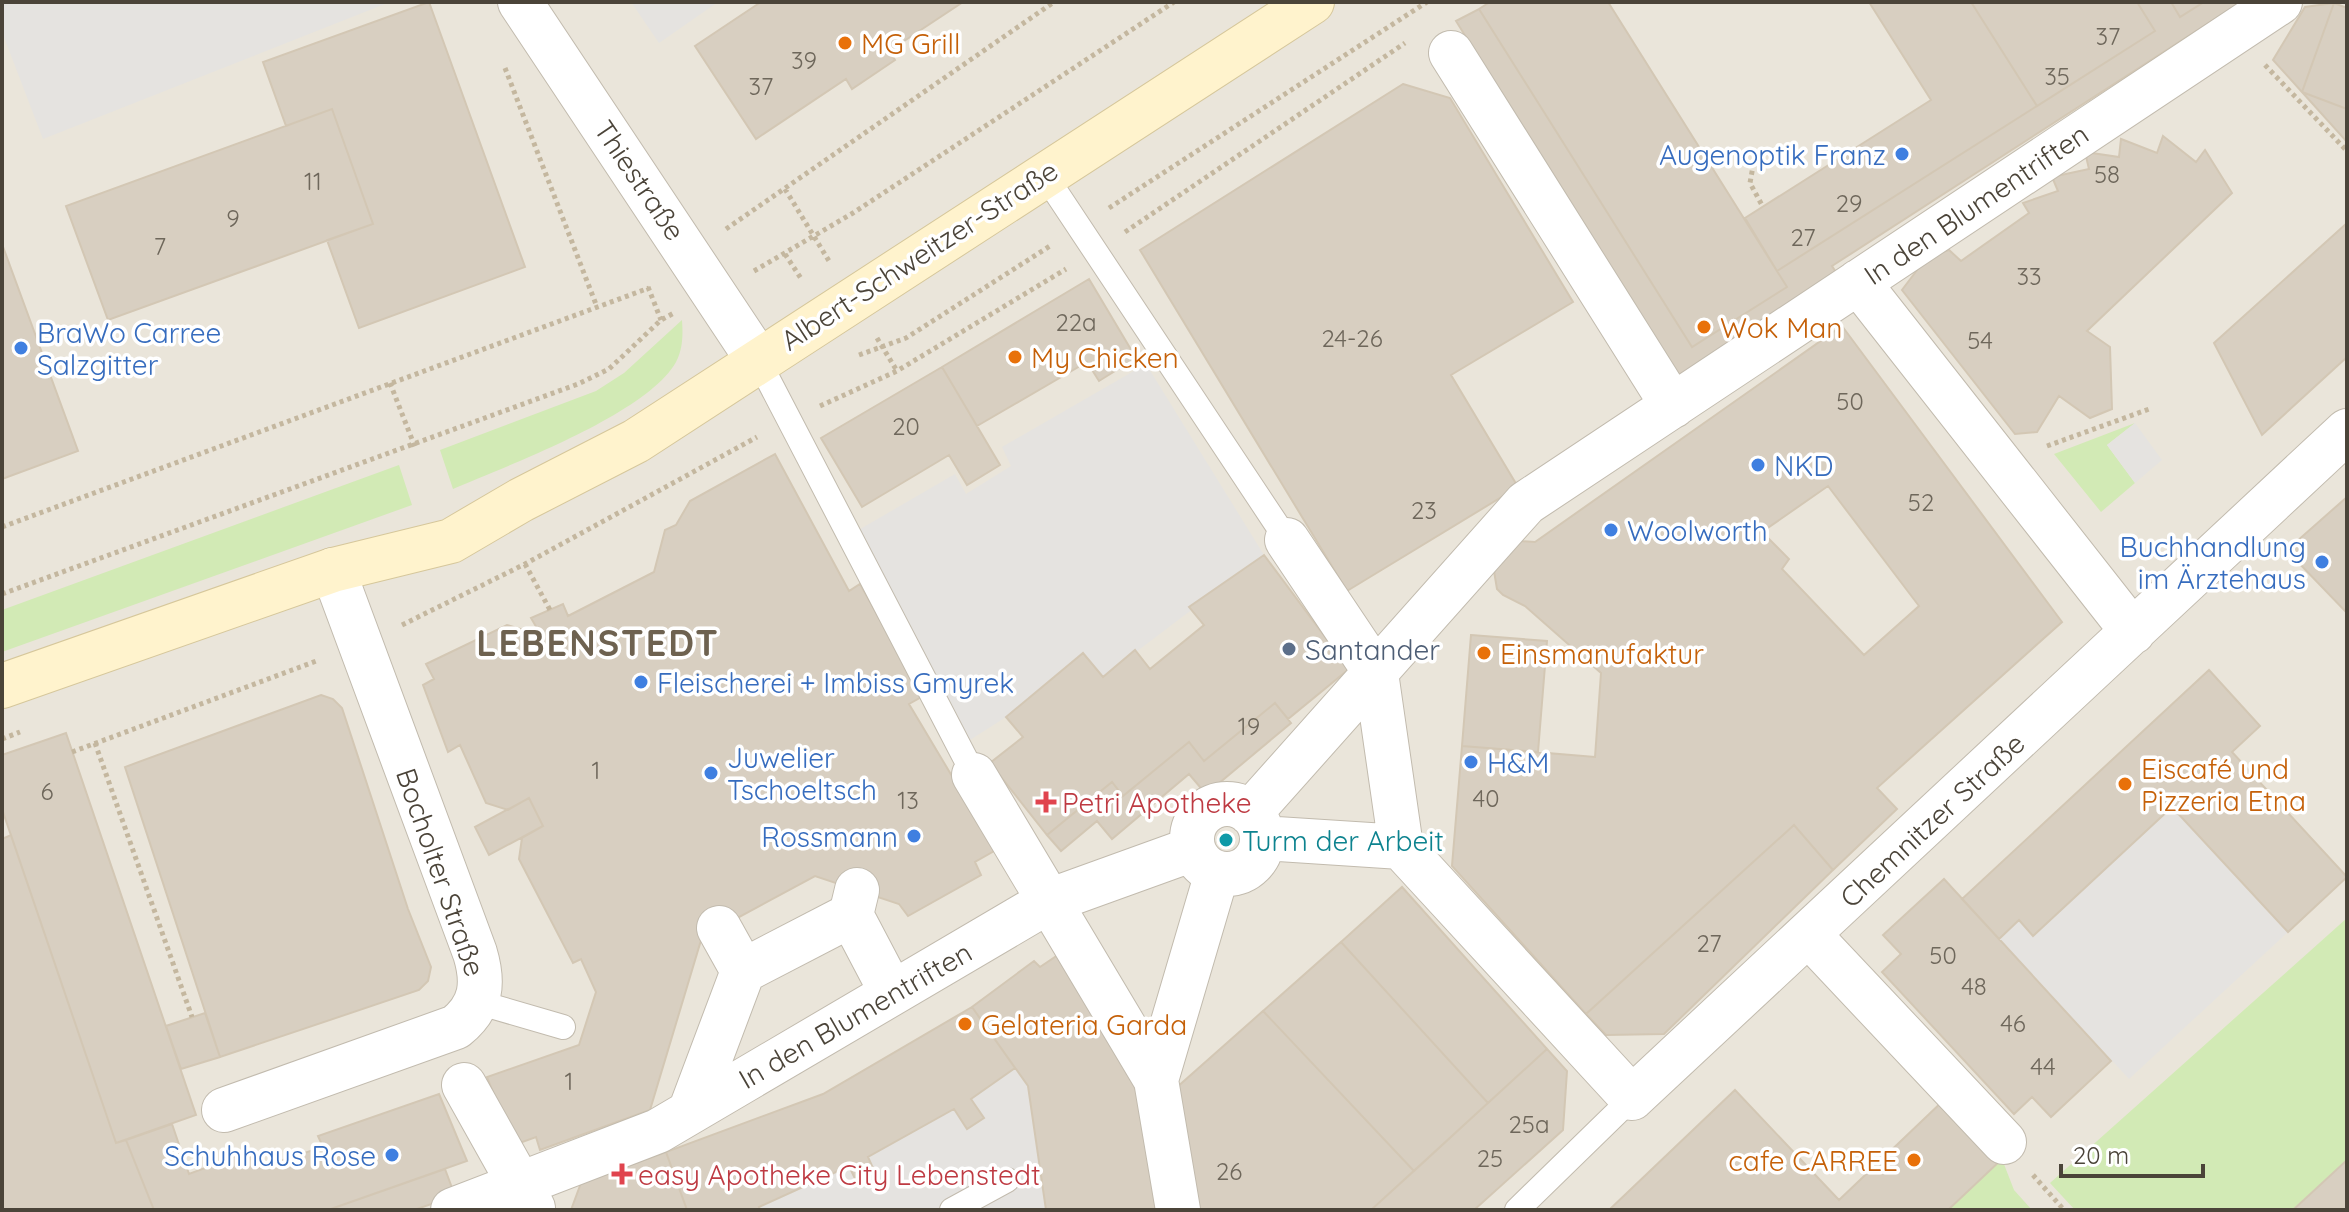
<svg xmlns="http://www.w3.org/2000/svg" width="2349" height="1212" viewBox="0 0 2349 1212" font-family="Quicksand,sans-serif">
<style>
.residential{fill:#eae5da}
.green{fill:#d2eab5}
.parking{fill:#e5e3e0}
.building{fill:#d8cfc1;stroke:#d3c7b4;stroke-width:2;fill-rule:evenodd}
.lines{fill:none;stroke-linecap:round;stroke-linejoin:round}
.lane-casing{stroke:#c2bbae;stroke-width:26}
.street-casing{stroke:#c2bbae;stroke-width:46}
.secondary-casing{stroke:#d6c79b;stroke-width:46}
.path{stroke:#c4b79f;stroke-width:5;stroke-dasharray:4 4;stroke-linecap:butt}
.lane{stroke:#fff;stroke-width:24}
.street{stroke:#fff;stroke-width:44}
.secondary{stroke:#fff3cd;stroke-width:44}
.food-dot{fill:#e8710a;stroke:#fff;stroke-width:3}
.shop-dot{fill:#3f7fe0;stroke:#fff;stroke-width:3}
.service-dot{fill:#5c6f8a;stroke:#fff;stroke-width:3}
.health-dot{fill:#e0444e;stroke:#fff;stroke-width:3}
.culture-dot{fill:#0f9aa8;stroke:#fff;stroke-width:3}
.labels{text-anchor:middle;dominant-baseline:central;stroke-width:7;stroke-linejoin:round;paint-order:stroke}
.number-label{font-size:24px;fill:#6e675b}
.food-label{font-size:28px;fill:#c56008;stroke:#fff;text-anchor:start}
.shop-label{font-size:28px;fill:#366cbe;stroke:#fff;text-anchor:start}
.street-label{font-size:28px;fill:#4b4439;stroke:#fff}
.service-label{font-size:28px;fill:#4e5e75;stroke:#fff;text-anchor:start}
.health-label{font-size:28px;fill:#be3a42;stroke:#fff;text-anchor:start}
.culture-label{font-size:28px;fill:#0d838f;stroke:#fff;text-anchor:start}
.district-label{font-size:36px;font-weight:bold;letter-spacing:2px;fill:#6e6250;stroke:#fff}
</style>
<rect width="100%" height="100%" fill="#f6f3ec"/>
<path class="residential" d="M 2,2 L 2347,2 L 2347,1210 L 2,1210 Z"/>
<path class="green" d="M 682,320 C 683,334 683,349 676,362 C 647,414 509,465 453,489 L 440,450 L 596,391 L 624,373 Z
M 2135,423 L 2107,445 L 2135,483 L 2101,512 L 2054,454 Z
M 399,465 L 412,505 L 2,652 L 2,610 Z
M 2347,918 L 2347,1160 L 2292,1210 L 2075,1210 L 2050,1183 Z
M 2002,1159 L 2014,1190 L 2032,1210 L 1948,1210 Z"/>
<path class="parking" d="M 2,2 L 390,2 L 43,139 L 2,32 Z
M 631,2 L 718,2 L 659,43 Z
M 1146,364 L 1264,555 L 1103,677 L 1082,653 L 1006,717 L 959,747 L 850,535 L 955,474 L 966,494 L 1011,466 L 1002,447 Z
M 2135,423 L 2162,460 L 2135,483 L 2107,445 Z
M 2172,807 L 2288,932 L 2129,1079 L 1999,939 L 2019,920 L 2034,935 Z
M 1015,1068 L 1028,1086 L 1046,1210 L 760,1210 L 759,1207 L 849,1166 L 860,1187 L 877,1177 L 868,1157 L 954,1109 L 967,1129 L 983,1118 L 971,1099 Z"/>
<path class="building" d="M 429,2 L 525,267 L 359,328 L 327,240 L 373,224 L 332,109 L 286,126 L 263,62 Z
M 761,2 L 963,2 L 889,51 L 895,60 L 852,89 L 846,79 L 756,139 L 695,46 Z
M 1490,2 L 1608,2 L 1787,287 L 1692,347 L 1479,9 Z
M 1869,2 L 1971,2 L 2037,106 L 1777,271 L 1745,218 L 1931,100 Z
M 1971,2 L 2137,2 L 2155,31 L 2037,106 Z
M 2137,2 L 2171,2 L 2180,17 L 2204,2 L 2241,2 L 1832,266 L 1841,280 L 1682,385 L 1456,21 L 1479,9 L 1692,347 L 1787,287 L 1777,271 L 2155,31 Z
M 2171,2 L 2204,2 L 2180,17 Z
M 2334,3 L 2347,8 L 2347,109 L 2302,92 Z
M 2334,3 L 2302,92 L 2273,60 L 2305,7 Z
M 1403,84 L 1450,98 L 1573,302 L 1451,375 L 1518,487 L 1347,591 L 1140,250 Z
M 2302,92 L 2347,109 L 2347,142 Z
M 332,109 L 373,224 L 108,320 L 66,206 Z
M 2163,136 L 2196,162 L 2205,150 L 2232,193 L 2087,331 L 2110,347 L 2112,409 L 2090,418 L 2059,396 L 2037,432 L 2015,434 L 1902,290 L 1927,257 L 1949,250 L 1961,261 L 2029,213 L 2023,203 L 2058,191 L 2052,177 L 2089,169 L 2085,152 L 2119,157 L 2121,139 L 2157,153 Z
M 2347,223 L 2347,357 L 2262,435 L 2214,343 Z
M 2,244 L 78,451 L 2,479 Z
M 1089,279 L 1136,358 L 1099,381 L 1087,362 L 977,426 L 942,367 Z
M 1842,326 L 2062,622 L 1877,788 L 1897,809 L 1833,870 L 1794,825 L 1586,1014 L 1452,866 L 1462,746 L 1595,757 L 1601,673 L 1525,606 L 1503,595 L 1497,589 L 1494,571 L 1519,541 L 1535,542 ZM 1828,486 L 1919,606 L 1864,655 L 1782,569 L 1789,559 L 1762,532 Z
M 942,367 L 1000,465 L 967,485 L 949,455 L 862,507 L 821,438 Z
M 775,454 L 849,591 L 860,584 L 923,696 L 909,704 L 996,850 L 975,862 L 981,875 L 908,916 L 899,904 L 815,876 L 702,937 L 650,1110 L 540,1150 L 536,1137 L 514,1145 L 487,1077 L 579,1045 L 596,992 L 581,959 L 573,963 L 519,859 L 522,838 L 543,826 L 529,798 L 508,810 L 486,803 L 460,745 L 448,752 L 423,685 L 434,679 L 426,664 L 507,625 L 541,635 L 531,618 L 563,604 L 568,616 L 654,572 L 665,530 L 676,525 L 690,501 Z
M 2347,497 L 2347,613 L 2294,558 L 2292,551 L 2297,541 Z
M 1264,555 L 1349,669 L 1288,719 L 1275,703 L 1204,761 L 1189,742 L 1123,796 L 1112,782 L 1047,835 L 990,763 L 1023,737 L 1006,717 L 1083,653 L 1103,677 L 1135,650 L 1150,669 L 1204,625 L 1189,607 Z
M 1471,635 L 1547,641 L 1538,752 L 1462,746 Z
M 2209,670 L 2260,726 L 2232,752 L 2347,877 L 2288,932 L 2172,807 L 2033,936 L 2019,920 L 1999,939 L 1962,899 Z
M 321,695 L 333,699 L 342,708 L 408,909 L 431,967 L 428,981 L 419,990 L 220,1057 L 125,767 Z
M 1275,703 L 1291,723 L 1206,794 L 1189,774 L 1112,839 L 1097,821 L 1061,851 L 1047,835 L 1112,782 L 1123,796 L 1189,742 L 1204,761 Z
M 66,733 L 196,1115 L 116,1143 L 2,809 L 2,755 Z
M 529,798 L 543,826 L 489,855 L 475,827 Z
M 1794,825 L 1833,870 L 1664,1034 L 1606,1035 L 1586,1014 Z
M 11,835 L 116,1143 L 126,1140 L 154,1210 L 2,1210 L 2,839 Z
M 1944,879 L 2111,1061 L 2051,1117 L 2032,1097 L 2014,1114 L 1882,972 L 1901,954 L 1883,935 Z
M 1402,887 L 1547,1049 L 1488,1103 L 1341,942 Z
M 1341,942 L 1488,1103 L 1414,1171 L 1263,1011 Z
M 1061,953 L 1138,1070 L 1161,1210 L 1046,1210 L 1028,1086 L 972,1007 L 1034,961 L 1040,967 Z
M 972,1007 L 1015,1068 L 971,1099 L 984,1118 L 967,1129 L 954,1109 L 868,1157 L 877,1177 L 859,1187 L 849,1166 L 759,1207 L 760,1210 L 687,1210 L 666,1152 L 823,1094 Z
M 1263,1011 L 1414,1171 L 1371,1210 L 1194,1210 L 1175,1089 Z
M 205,1013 L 220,1057 L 181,1069 L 166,1026 Z
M 1547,1049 L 1567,1071 L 1563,1130 L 1474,1210 L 1371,1210 Z
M 1735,1090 L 1839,1200 L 1945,1099 L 2002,1159 L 1948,1210 L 1609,1210 Z
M 439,1094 L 467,1161 L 328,1210 L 154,1210 L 126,1140 L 172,1124 L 189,1174 L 248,1152 L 255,1169 L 323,1147 L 318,1136 Z
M 666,1152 L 687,1210 L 571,1210 L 581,1183 Z
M 2347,1160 L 2347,1210 L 2293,1210 Z
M 445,1169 L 455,1196 L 414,1210 L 328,1210 Z"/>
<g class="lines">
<g class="lane-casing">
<path id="lane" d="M 1044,174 L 1287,540
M 758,360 L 974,775
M 477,1002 L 563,1027
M 952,1210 L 1007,1180
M 1517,1210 L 1632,1098"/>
</g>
<g class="street-casing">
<path id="street" d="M 520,2 L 758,360
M 1451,53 L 1673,406
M 1858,282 L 2133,632
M 974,775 L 1156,1080
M1192 839a35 35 0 1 1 70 0a35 35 0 1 1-70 0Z
M 1250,813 L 1526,503 L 2280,2
M 1262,838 L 1401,847 L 1376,673 L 1287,540
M 1401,847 L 1632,1098 L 2347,431
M 857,890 L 851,915 L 892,993
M 1808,934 L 2004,1142
M 743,971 L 851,915
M 464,1085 L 533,1208
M 224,1110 L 456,1027 C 482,1006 484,983 475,953 L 333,570
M 690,1112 L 743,971 L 719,928
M 453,1210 L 658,1131 L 1049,901 L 1193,849
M 1178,1210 L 1156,1080 L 1217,873"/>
</g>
<g class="secondary-casing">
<path id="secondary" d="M 2,686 L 333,570 L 451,541 L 521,500 L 636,441 L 1312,2"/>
</g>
<path class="path" d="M 2265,65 L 2347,151
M 505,68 L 597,307
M 1755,155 L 1750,183 L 1763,207
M 785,189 L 829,261
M 1109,208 L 1427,2
M 726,229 L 1054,2
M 1125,232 L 1405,43
M 785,254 L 802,280
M 754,271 L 853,213 L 1174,2
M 648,287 L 661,320
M 877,338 L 897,371
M 859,355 L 906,338 L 1050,246
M 390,383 L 415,447
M 820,406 L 897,371 L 1066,269
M 2047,446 L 2152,408
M 2,527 L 649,288
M 525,564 L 550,610
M 2,594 L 578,384 L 609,369 L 661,320 L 674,313
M 402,625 L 525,564 L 757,437
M 2,739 L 20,732
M 95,743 L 192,1017
M 72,752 L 319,660
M 2033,1175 L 2064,1210"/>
<use href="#lane" class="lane"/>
<use href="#street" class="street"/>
<use href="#secondary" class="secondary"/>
</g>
<g class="food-dot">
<circle cx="845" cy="43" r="8"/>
<circle cx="1704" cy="327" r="8"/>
<circle cx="1015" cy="357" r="8"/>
<circle cx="1484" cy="653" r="8"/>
<circle cx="2125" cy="784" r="8"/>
<circle cx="965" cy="1024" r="8"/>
<circle cx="1914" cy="1160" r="8"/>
</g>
<g class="shop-dot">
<circle cx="1902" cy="154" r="8"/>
<circle cx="21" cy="348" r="8"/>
<circle cx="1758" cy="465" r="8"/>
<circle cx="1611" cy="530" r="8"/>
<circle cx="2322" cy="562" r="8"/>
<circle cx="641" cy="682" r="8"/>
<circle cx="1471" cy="762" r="8"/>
<circle cx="711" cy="773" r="8"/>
<circle cx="914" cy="836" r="8"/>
<circle cx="392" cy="1155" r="8"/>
</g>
<circle class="service-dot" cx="1289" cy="649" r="8"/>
<g class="health-dot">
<path d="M1042 790h8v8h8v8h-8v8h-8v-8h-8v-8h8z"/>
<path d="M618 1162h8v8h8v8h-8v8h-8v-8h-8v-8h8z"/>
</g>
<circle class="culture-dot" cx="1226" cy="840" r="8"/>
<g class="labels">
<g class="number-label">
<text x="2108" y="36">37</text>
<text x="804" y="60">39</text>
<text x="2057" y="76">35</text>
<text x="761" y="86">37</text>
<text x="2107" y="174">58</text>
<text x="313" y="181">11</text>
<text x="1849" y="203">29</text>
<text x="233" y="218">9</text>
<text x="1803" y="237">27</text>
<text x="160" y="246">7</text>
<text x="2029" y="276">33</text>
<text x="1076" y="322">22a</text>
<text x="1352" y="338">24-26</text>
<text x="1980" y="340">54</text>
<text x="1850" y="401">50</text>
<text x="906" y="426">20</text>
<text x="1921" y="502">52</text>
<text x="1424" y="510">23</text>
<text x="1249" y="726">19</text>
<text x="596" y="770">1</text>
<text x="47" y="791">6</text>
<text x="1486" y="798">40</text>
<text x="908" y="800">13</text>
<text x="1709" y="943">27</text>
<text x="1943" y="955">50</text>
<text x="1974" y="986">48</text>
<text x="2013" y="1023">46</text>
<text x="2043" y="1066">44</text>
<text x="569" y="1081">1</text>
<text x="1529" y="1124">25a</text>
<text x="1490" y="1158">25</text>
<text x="1229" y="1171">26</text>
</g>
<g class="food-label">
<text x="861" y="43">MG Grill</text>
<text x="1720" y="327">Wok Man</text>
<text x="1031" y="357">My Chicken</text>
<text x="1500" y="653">Einsmanufaktur</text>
<text x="2141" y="768">Eiscafé und<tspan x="2141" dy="32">Pizzeria Etna</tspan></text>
<text x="981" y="1024">Gelateria Garda</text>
<text x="1898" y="1160" text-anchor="end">cafe CARREE</text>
</g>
<g class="shop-label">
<text x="1886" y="154" text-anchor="end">Augenoptik Franz</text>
<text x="37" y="332">BraWo Carree<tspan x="37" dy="32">Salzgitter</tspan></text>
<text x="1774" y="465">NKD</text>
<text x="1627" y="530">Woolworth</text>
<text x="2306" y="546" text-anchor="end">Buchhandlung<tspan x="2306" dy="32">im Ärztehaus</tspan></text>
<text x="657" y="682">Fleischerei + Imbiss Gmyrek</text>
<text x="727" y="757">Juwelier<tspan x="727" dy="32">Tschoeltsch</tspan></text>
<text x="1487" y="762">H&amp;M</text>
<text x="898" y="836" text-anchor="end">Rossmann</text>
<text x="376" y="1155" text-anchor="end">Schuhhaus Rose</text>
</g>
<g class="street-label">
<text transform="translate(640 180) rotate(56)">Thiestraße</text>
<text transform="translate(1976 204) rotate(-34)">In den Blumentriften</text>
<text transform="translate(919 255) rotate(-33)">Albert-Schweitzer-Straße</text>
<text transform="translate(1932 820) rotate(-43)">Chemnitzer Straße</text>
<text transform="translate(441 872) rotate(71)">Bocholter Straße</text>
<text transform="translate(855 1015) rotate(-30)">In den Blumentriften</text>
</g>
<g class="service-label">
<text x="1305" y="649">Santander</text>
</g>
<g class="health-label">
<text x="1062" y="802">Petri Apotheke</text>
<text x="638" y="1174">easy Apotheke City Lebenstedt</text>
</g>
<g class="culture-label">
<text x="1242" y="840">Turm der Arbeit</text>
</g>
<g class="district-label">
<text x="598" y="642">LEBENSTEDT</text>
</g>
</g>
<rect width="2349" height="1212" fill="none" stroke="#4b4439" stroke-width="8"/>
<path d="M2061 1164v12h142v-12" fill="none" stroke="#4b4439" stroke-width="4"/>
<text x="2073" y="1164" font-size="24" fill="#4b4439" stroke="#ffffff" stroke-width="6" paint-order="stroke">20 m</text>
</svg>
